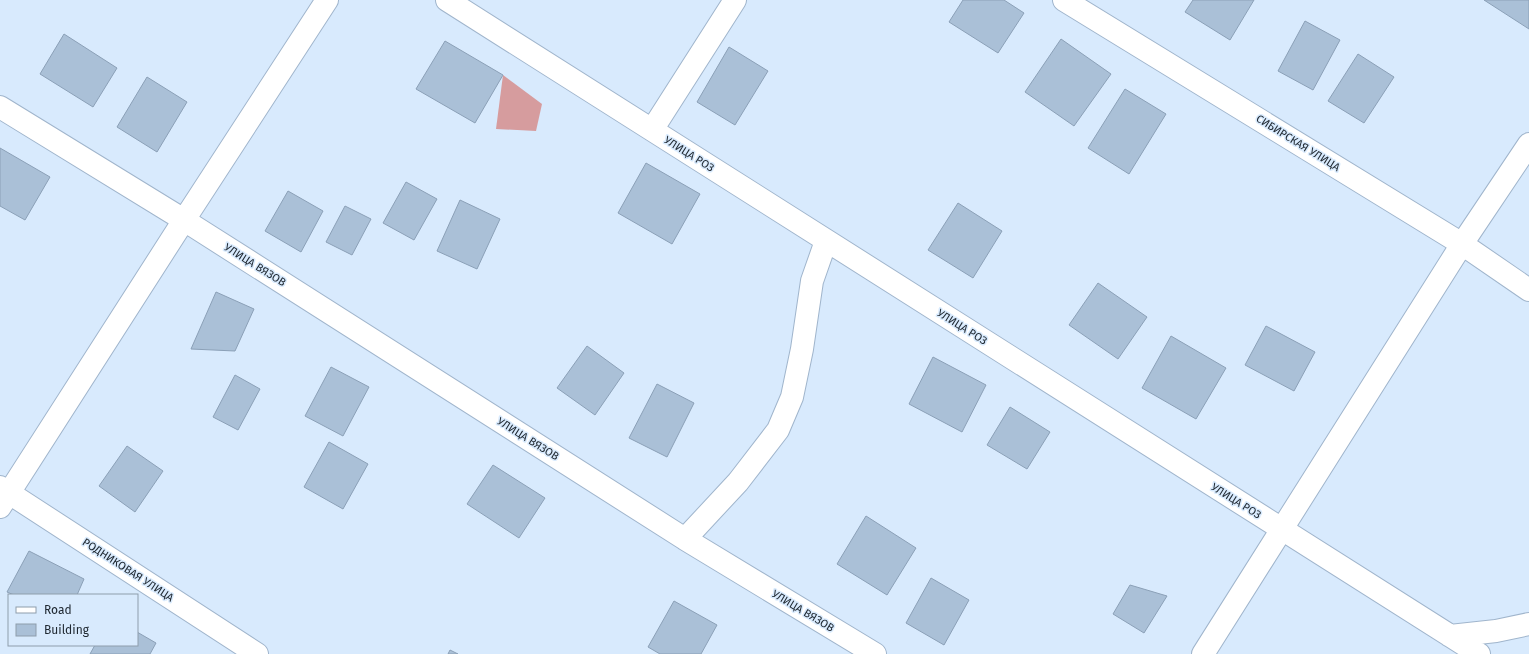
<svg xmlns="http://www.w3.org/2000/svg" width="1529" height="654" viewBox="0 0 1529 654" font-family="'Fira Sans',sans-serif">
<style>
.forest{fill:#d69c9e}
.building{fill:#aac0d7;stroke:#8ba0b7}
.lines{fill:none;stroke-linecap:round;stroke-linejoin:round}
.minor-casing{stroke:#a0b5cc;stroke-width:24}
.minor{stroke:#fff;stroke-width:22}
.labels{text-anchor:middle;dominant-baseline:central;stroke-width:3;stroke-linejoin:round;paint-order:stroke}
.street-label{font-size:11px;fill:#202932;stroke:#d8eafd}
</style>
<rect width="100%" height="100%" fill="#d8eafd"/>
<path class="forest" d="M 503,75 L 542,104 L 536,131 L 496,129 Z"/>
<path class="building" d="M 963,0 L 1004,0 L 1024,13 L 998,53 L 949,22 Z
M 1193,0 L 1254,0 L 1230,40 L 1185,12 Z
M 1484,0 L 1529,0 L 1529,29 Z
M 1305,21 L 1340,40 L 1313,90 L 1278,71 Z
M 64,34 L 117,68 L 93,107 L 40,74 Z
M 1061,39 L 1111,74 L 1074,126 L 1025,92 Z
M 445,41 L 503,75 L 475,123 L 416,89 Z
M 729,47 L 768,71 L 735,125 L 697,102 Z
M 1358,54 L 1394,77 L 1364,123 L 1328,101 Z
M 147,77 L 187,102 L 157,152 L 117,127 Z
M 1125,89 L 1166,114 L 1129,174 L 1088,148 Z
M 0,148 L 50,177 L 25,220 L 0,206 Z
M 646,163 L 700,194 L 672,244 L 618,213 Z
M 406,182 L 437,199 L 414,240 L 383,223 Z
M 288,191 L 323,211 L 301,252 L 265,231 Z
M 460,200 L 500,219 L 477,269 L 437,251 Z
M 958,203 L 1002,231 L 973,278 L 928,250 Z
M 345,206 L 371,219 L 352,255 L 326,242 Z
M 1098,283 L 1147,317 L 1118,359 L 1069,325 Z
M 216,292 L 254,309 L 235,351 L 191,349 Z
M 1266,326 L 1315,352 L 1294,391 L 1245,365 Z
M 1171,336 L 1226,368 L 1196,419 L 1142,388 Z
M 587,346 L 624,373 L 595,415 L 557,388 Z
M 933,357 L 986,385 L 962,432 L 909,404 Z
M 331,367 L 369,387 L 343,436 L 305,416 Z
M 235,375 L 260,389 L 238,430 L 213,417 Z
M 657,384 L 694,403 L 667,457 L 629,438 Z
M 1010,407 L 1050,432 L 1027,469 L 987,445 Z
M 329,442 L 368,464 L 343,509 L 304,487 Z
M 127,446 L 163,471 L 135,512 L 99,486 Z
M 493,465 L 545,498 L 519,538 L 467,504 Z
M 866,516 L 916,548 L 887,595 L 837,564 Z
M 29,551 L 84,579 L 77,595 L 14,595 L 7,592 Z
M 931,578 L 969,600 L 944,645 L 906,623 Z
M 1130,585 L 1167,596 L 1144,633 L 1113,614 Z
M 674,601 L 717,625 L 701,654 L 660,654 L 648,647 Z
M 137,632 L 156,643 L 150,654 L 90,654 L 95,645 L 137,645 Z
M 450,650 L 458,654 L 448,654 Z"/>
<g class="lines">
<g class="minor-casing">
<path id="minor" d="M 327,0 L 184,220 L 685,539 L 875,654
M 447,0 L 1479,654
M 1064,0 L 1462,244 L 1529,290
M 0,107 L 184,220 L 0,507
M 652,130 L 735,0
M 0,487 L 257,654
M 685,539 L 738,482 L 778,430 L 792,397 L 802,349 L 812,281 L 826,241
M 1450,636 L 1496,631 L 1529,624
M 1203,654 L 1462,244 L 1529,144"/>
</g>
<use href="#minor" class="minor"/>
</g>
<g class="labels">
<g class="street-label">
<text transform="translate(1298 143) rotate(32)">СИБИРСКАЯ УЛИЦА</text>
<text transform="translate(689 154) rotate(32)">УЛИЦА РОЗ</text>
<text transform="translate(255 265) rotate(32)">УЛИЦА ВЯЗОВ</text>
<text transform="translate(962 327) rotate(32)">УЛИЦА РОЗ</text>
<text transform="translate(528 439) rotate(32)">УЛИЦА ВЯЗОВ</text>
<text transform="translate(1236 501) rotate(32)">УЛИЦА РОЗ</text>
<text transform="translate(128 570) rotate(33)">РОДНИКОВАЯ УЛИЦА</text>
<text transform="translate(803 611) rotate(31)">УЛИЦА ВЯЗОВ</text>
</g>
</g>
<rect x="8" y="594" width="130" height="52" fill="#d8eafd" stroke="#8e9dac"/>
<rect x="16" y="607" width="20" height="6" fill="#ffffff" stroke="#8e9dac"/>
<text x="44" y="614" font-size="12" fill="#202932">Road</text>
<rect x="16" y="624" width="20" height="12" fill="#aac0d7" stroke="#8e9dac"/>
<text x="44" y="634" font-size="12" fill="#202932">Building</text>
</svg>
